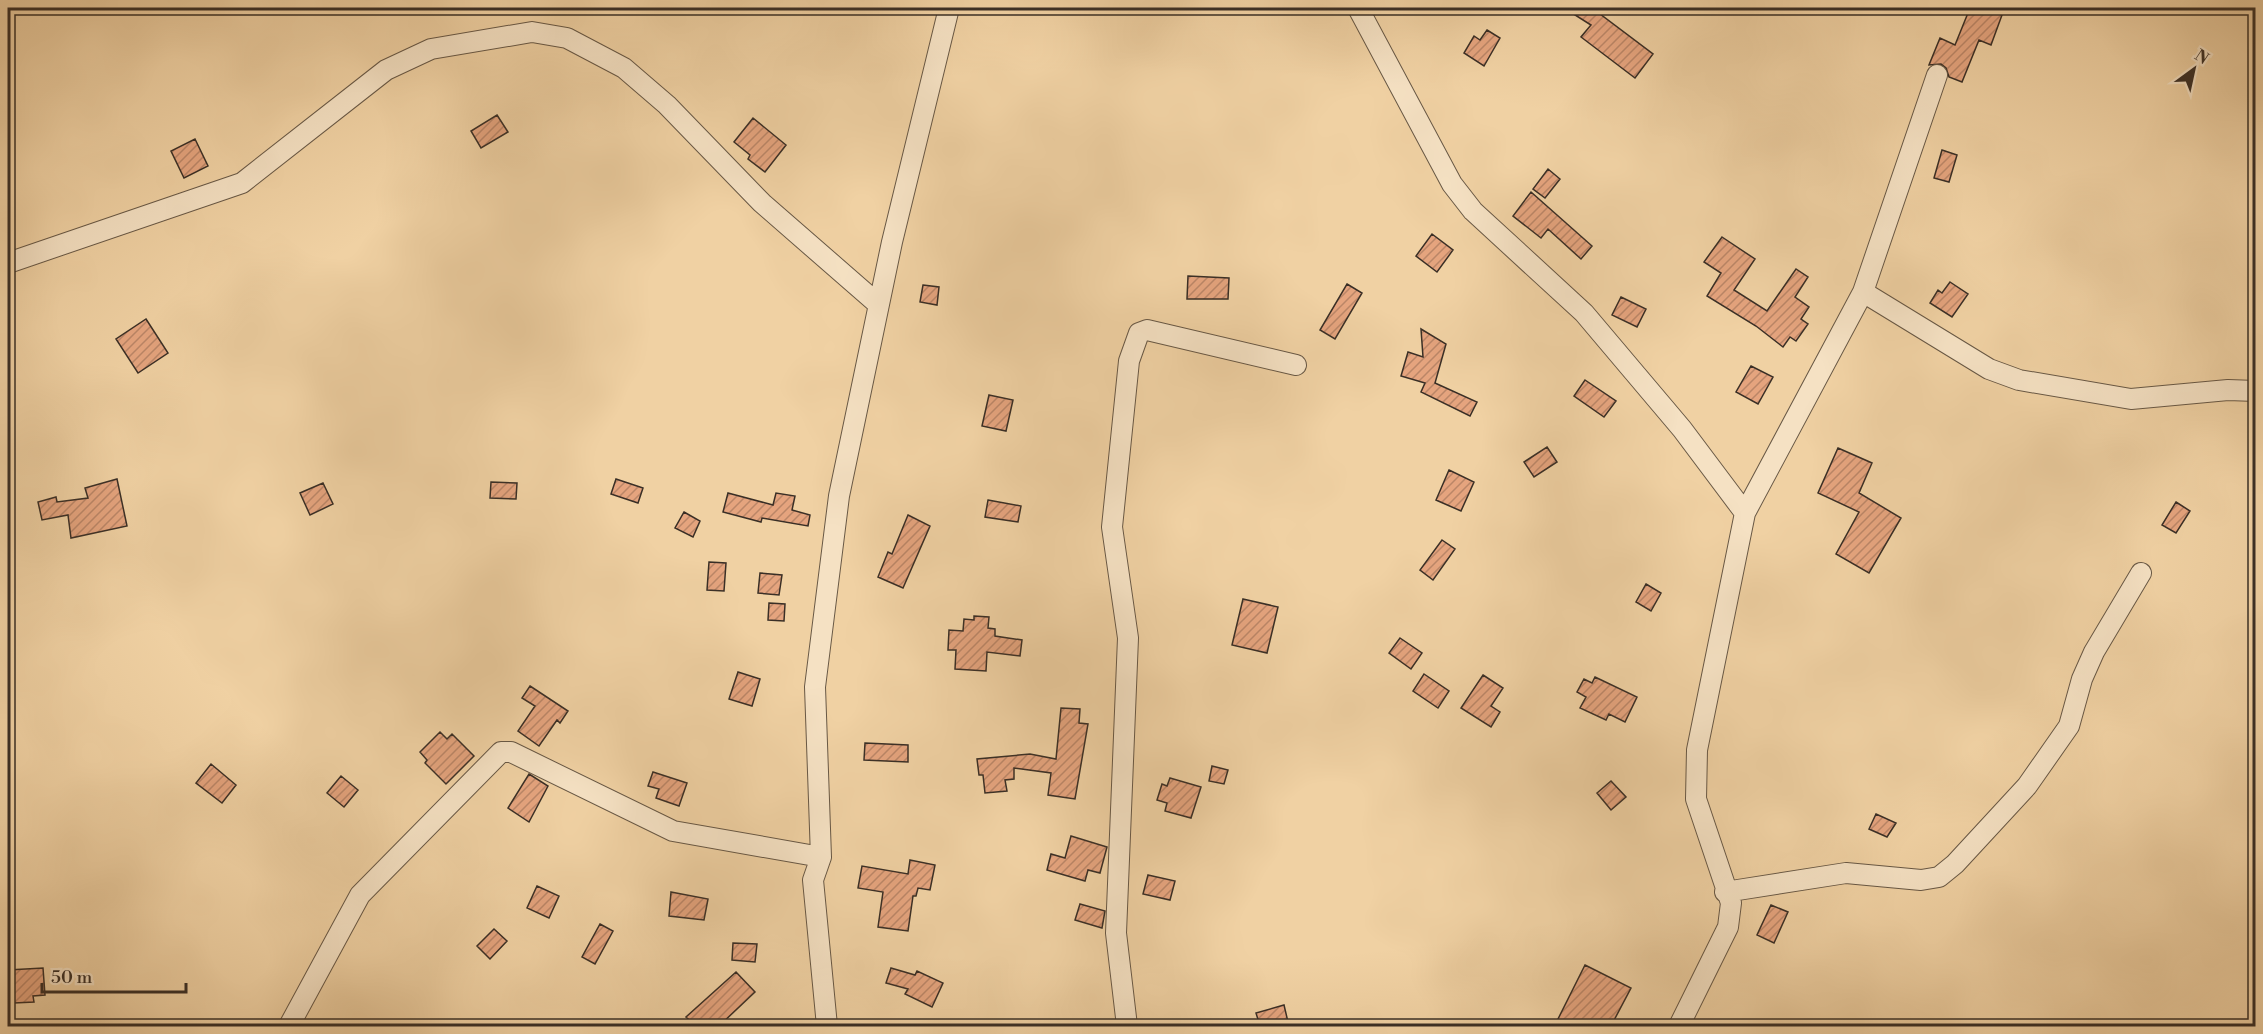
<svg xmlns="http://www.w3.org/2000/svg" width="2263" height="1034" viewBox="0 0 2263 1034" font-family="'Libre Bodoni',serif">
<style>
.building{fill:url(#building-hatch);stroke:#3a2f26;stroke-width:1.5}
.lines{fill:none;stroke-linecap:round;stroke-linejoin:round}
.street-casing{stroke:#685845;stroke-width:22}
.street{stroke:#f5e1c3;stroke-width:20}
</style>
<defs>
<pattern id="building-hatch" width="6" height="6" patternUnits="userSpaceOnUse" patternTransform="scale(1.5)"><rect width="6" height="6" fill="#e5a47e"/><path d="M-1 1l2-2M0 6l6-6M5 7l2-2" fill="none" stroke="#bb8667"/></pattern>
</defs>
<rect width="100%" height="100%" fill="#f0d1a3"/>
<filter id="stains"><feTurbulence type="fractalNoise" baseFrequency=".00333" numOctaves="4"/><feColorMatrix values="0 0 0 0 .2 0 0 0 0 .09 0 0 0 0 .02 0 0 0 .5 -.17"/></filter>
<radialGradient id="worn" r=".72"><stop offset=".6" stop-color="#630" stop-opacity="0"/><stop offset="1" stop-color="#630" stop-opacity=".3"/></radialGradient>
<path class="building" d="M 1564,8 L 1592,8 L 1653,54 L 1635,78 L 1581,37 L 1591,25 Z
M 1970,8 L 1982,8 L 2002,15 L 1991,45 L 1979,40 L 1962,82 L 1949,77 L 1946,68 L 1941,64 L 1929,65 L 1940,38 L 1955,45 Z
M 1487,30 L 1500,38 L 1484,66 L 1464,53 L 1474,36 L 1480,40 Z
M 497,115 L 508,132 L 481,148 L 471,131 Z
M 753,118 L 786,145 L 765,172 L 748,159 L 750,155 L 734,142 Z
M 195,139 L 208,166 L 184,178 L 171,151 Z
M 1942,150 L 1957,155 L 1949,182 L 1934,178 Z
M 1548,169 L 1560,179 L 1545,198 L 1533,189 Z
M 1531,192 L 1592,246 L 1581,259 L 1548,229 L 1541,238 L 1513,216 Z
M 1432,234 L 1453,250 L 1437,272 L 1416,256 Z
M 1722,237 L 1755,259 L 1734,290 L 1767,311 L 1796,269 L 1808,277 L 1795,297 L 1809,307 L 1801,319 L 1808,324 L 1796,341 L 1790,337 L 1783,347 L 1756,326 L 1707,296 L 1721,273 L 1704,262 Z
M 1188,276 L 1229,278 L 1228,299 L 1187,299 Z
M 1950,282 L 1968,294 L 1952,317 L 1930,303 L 1938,290 L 1942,293 Z
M 1347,284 L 1362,293 L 1335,339 L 1320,330 Z
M 923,285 L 939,287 L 937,305 L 920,302 Z
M 1621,297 L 1646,309 L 1637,327 L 1612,315 Z
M 146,319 L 168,353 L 138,373 L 116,339 Z
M 1421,329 L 1446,344 L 1435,383 L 1477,402 L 1470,416 L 1421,392 L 1425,383 L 1401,376 L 1408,352 L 1423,357 Z
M 1751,366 L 1773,377 L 1758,404 L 1736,392 Z
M 1585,380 L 1616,401 L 1604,417 L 1574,396 Z
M 989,395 L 1013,400 L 1006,431 L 982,426 Z
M 1547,447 L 1557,462 L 1534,477 L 1524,462 Z
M 1838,448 L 1872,463 L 1859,493 L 1901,518 L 1869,573 L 1836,554 L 1859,512 L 1818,493 Z
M 1449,470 L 1474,482 L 1461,511 L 1436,500 Z
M 117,479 L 127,526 L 71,538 L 68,515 L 42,520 L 38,502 L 56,497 L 57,502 L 88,498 L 85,488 Z
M 616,479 L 643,488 L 638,503 L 611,494 Z
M 491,482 L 517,483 L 516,499 L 490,498 Z
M 323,483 L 333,504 L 310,515 L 300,493 Z
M 728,493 L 773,505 L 776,493 L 795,496 L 792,510 L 810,515 L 808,526 L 762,518 L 761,522 L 723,512 Z
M 988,500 L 1021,506 L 1018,522 L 985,517 Z
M 2176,502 L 2190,511 L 2176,533 L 2162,525 Z
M 684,512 L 700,521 L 693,537 L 675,528 Z
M 908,515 L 930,526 L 903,588 L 878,577 L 888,552 L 892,554 Z
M 1442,540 L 1455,549 L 1433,580 L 1420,570 Z
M 709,562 L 726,563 L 724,591 L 707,590 Z
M 760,573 L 782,575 L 779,595 L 758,593 Z
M 1646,584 L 1661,593 L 1651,611 L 1636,602 Z
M 1243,599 L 1278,607 L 1267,653 L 1232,645 Z
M 769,603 L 785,604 L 784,621 L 768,620 Z
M 974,616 L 989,617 L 988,628 L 995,629 L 995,636 L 1022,640 L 1020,656 L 987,652 L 986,671 L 955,669 L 956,650 L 948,650 L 949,630 L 963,631 L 964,619 L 974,620 Z
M 1400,638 L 1422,653 L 1411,669 L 1389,653 Z
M 738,672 L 760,679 L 752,706 L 729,699 Z
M 1424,674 L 1449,691 L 1438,708 L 1413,691 Z
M 1483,675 L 1503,688 L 1491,706 L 1500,712 L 1491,727 L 1461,708 Z
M 1595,677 L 1637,697 L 1625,722 L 1609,714 L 1606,720 L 1580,708 L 1586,697 L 1577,692 L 1584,679 L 1592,683 Z
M 530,686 L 568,711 L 560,723 L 557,720 L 539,746 L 518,731 L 535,706 L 522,698 Z
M 1061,708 L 1080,709 L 1079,723 L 1088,724 L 1075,799 L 1048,795 L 1051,773 L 1014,768 L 1014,779 L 1005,780 L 1007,791 L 985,793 L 983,775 L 979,775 L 977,759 L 1030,754 L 1056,759 Z
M 440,732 L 447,739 L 452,734 L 474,756 L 446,784 L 425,763 L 427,760 L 420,752 Z
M 865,743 L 908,745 L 908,762 L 864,760 Z
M 211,764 L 236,785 L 222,803 L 196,783 Z
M 1212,766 L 1228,770 L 1224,784 L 1209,781 Z
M 653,772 L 687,783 L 679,806 L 656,798 L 659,789 L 648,786 Z
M 529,774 L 548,786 L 529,822 L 508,808 Z
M 341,776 L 358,790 L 344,807 L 327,793 Z
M 1170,778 L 1201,787 L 1191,818 L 1165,811 L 1167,803 L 1157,800 L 1162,784 L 1167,786 Z
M 1611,781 L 1626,797 L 1611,810 L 1597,793 Z
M 1876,814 L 1896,823 L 1887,837 L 1869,829 Z
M 1071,836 L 1107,847 L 1100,873 L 1088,870 L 1085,881 L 1047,870 L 1051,854 L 1065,858 Z
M 910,860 L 935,865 L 930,890 L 918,888 L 916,896 L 913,896 L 908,931 L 878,927 L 883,892 L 858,888 L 862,866 L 908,874 Z
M 1148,875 L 1175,881 L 1170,900 L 1143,894 Z
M 537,886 L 559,896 L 549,918 L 527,908 Z
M 671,892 L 708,899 L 704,920 L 669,916 Z
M 1080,904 L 1105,911 L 1102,928 L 1075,920 Z
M 1771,905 L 1788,912 L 1774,943 L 1757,935 Z
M 600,924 L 613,931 L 595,964 L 582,957 Z
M 494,929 L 507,941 L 490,959 L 477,946 Z
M 733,943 L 757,944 L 755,962 L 732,960 Z
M 1585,965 L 1631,988 L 1611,1026 L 1573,1026 L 1558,1019 Z
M 43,968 L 45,995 L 33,996 L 34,1002 L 14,1003 L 13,997 L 8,997 L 8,970 Z
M 891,968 L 915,975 L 917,971 L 943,983 L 932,1007 L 905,994 L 908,989 L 886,983 Z
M 736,972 L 755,992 L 719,1026 L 696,1026 L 686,1017 Z
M 1284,1005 L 1288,1022 L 1260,1026 L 1256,1013 Z"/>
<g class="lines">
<g class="street-casing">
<path id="street" d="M 1358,8 L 1452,184 L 1473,211 L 1584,313 L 1682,429 L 1745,513
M 8,263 L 242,183 L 386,70 L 431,49 L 532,32 L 567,38 L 624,68 L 667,105 L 762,203 L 879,305
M 1863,292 L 1989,369 L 2019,380 L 2131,399 L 2228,390 L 2256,391
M 1725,892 L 1846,873 L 1921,880 L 1939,877 L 1955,864 L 2027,786 L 2069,726 L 2082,679 L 2094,652 L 2141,573
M 289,1026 L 360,895 L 501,752 L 511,752 L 673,831 L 821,857
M 827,1026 L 813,880 L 821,857 L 815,687 L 839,496 L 892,242 L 949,8
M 1127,1026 L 1116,933 L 1128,638 L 1112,527 L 1129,361 L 1139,333 L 1147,330 L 1296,365
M 1679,1026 L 1728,927 L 1731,903 L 1696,799 L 1697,750 L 1745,513 L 1863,292 L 1937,75"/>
</g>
<use href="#street" class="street"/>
</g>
<rect width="2263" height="1034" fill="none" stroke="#f0d1a3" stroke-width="30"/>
<rect x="9" y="9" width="2245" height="1016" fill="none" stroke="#3a2f26" stroke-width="3"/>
<rect x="15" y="15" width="2233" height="1004" fill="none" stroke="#3a2f26" stroke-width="1.5"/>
<g transform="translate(2194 69) rotate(33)" stroke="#f5e1c3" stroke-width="4.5" paint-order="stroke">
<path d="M0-4.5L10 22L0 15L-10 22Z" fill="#3a2f26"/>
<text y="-9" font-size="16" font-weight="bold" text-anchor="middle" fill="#3a2f26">N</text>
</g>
<path d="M42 983v9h144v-9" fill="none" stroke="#3a2f26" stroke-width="3"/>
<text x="51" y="983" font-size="18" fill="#3a2f26" stroke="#f5e1c3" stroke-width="4.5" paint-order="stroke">50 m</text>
<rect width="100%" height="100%" filter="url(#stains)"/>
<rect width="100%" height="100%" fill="url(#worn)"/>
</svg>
